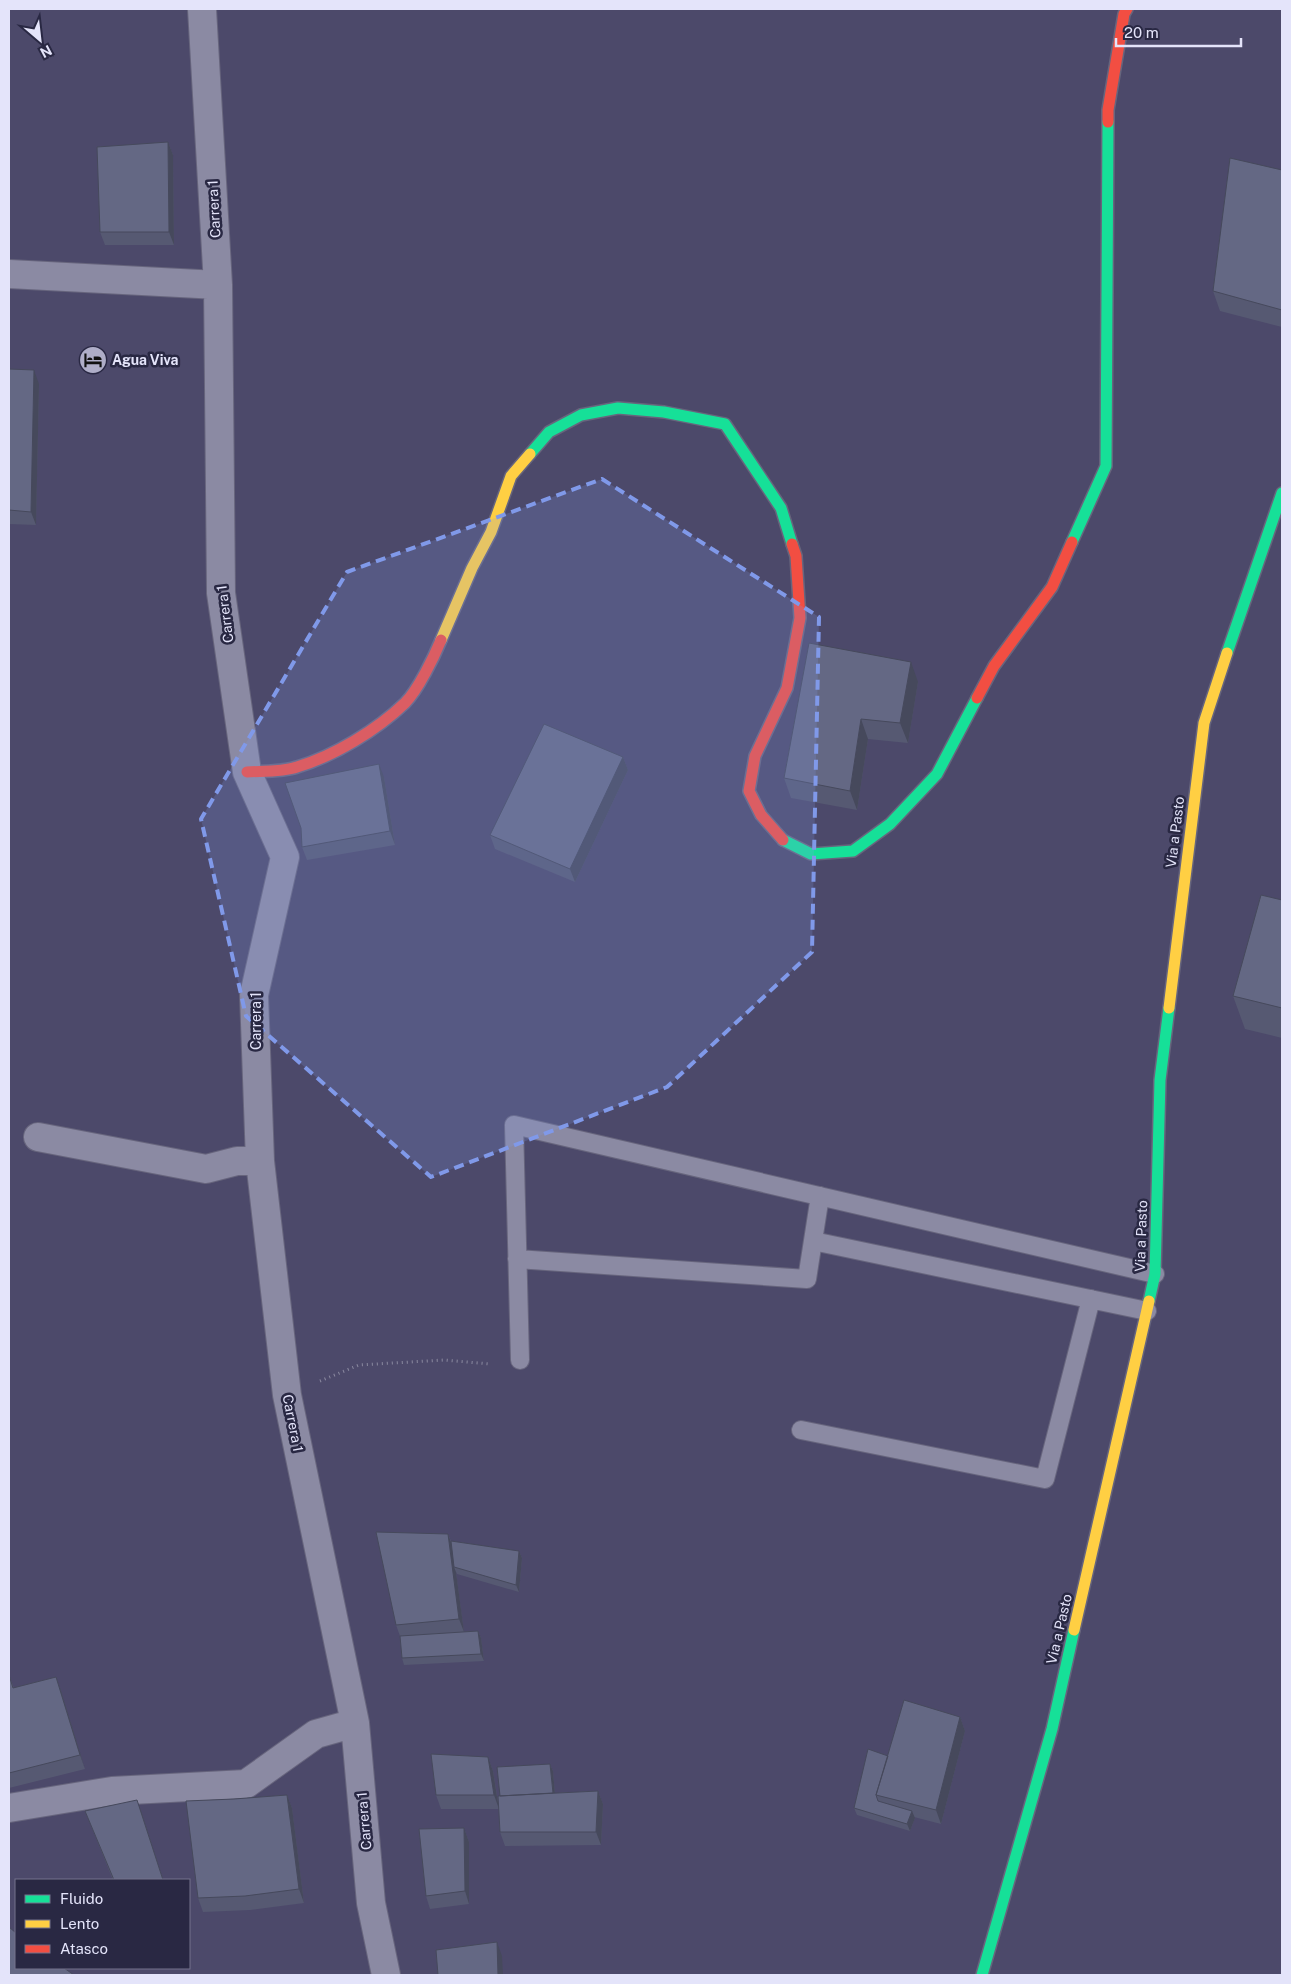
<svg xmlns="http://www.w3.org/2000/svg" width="1291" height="1984" viewBox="0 0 1291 1984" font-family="'Public Sans',sans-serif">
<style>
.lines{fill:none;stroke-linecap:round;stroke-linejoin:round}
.lane-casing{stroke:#67657d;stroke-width:20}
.street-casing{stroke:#67657d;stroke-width:30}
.fast-casing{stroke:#67657d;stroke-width:14}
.slow-casing{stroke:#67657d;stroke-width:14}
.jam-casing{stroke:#67657d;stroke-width:14}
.path{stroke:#8b8aa0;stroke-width:3;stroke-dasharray:1 4;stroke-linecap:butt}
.lane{stroke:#8b8aa3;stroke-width:18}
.street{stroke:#8b8aa3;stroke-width:28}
.fast{stroke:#16e098;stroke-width:11}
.slow{stroke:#ffcf43;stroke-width:11}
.jam{stroke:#f24e42;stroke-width:11}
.wall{fill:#565972}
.shaded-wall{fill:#46495c}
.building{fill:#646884;stroke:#46495c}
.marked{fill:#8099e9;fill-opacity:0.2;stroke:#8099e9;stroke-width:4;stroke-dasharray:10 6;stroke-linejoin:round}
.labels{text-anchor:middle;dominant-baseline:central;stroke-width:5;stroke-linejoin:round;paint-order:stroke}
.street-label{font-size:14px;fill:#e4e4fa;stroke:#292843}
.poi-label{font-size:14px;font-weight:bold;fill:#e4e4fa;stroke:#292843;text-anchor:start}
</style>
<rect width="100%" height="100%" fill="#4c496a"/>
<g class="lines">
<g class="lane-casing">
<path id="lane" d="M 813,1241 L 1147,1311
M 517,1259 L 807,1279 L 820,1196
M 520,1360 L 514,1125 L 1155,1274
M 801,1430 L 1045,1479 L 1091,1299"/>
</g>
<g class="street-casing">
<path id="street" d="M 202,9 L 218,285 L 221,593 L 247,772 L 285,857 L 254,995 L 260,1161 L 287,1395 L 355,1723 L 371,1903 L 386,1975
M 9,274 L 218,285
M 38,1137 L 206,1169 L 237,1161 L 260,1161
M 9,1808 L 112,1791 L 246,1784 L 316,1734 L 355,1723"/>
</g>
<g class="fast-casing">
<path id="fast" d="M 530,454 L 549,432 L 581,415 L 618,408 L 664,412 L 725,424 L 781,508 L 792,544
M 1072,542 L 1106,466 L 1108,122
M 1227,653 L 1282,493
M 783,840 L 811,854 L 853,851 L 890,824 L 937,774 L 977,698
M 1149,1301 L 1155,1274 L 1160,1080 L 1169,1008
M 982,1975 L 1052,1729 L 1074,1630"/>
</g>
<g class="slow-casing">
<path id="slow" d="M 441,640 L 472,568 L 491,532 L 511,476 L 530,454
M 1169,1008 L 1204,723 L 1227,653
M 1074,1630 L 1149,1301"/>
</g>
<g class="jam-casing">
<path id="jam" d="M 1108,122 L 1108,110 L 1124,14 L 1127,9
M 977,698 L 994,666 L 1052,587 L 1072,542
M 247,772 C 263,771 282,772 297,767 C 334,756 377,730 405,703 C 418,690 434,657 441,640
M 783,840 L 761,815 L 749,791 L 755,756 L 787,688 L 800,618 L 796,556 L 792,544"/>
</g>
<path class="path" d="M 320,1381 L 359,1365 L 444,1360 L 490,1364"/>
<use href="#lane" class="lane"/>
<use href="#street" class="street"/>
<use href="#fast" class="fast"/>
<use href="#slow" class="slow"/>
<use href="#jam" class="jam"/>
</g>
<path class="wall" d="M 168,142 L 173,155 L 174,245 L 105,245 L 100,232 Z
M 1282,170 L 1282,327 L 1220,311 L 1213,291 Z
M 9,369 L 39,384 L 36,525 L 9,524 Z
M 809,643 L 918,682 L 908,743 L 868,739 L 857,810 L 791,798 L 784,778 Z
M 623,757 L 628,770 L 575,882 L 495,849 L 490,835 Z
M 384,777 L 395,845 L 307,860 L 302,847 Z
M 1282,900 L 1282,1038 L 1245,1029 L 1233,996 Z
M 448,1534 L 451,1541 L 519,1551 L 522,1558 L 519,1592 L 457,1574 L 456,1572 L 464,1632 L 478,1631 L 481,1638 L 484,1661 L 404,1665 L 402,1658 L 400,1636 L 396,1625 Z
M 9,1675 L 14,1688 L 56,1677 L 61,1691 L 85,1769 L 9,1788 Z
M 960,1717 L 965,1731 L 941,1824 L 914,1817 L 915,1818 L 910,1831 L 857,1815 L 854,1808 L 888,1756 Z
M 488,1757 L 493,1771 L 499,1807 L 500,1796 L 550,1764 L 553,1771 L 555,1793 L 598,1791 L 603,1804 L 601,1845 L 505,1846 L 500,1832 L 499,1809 L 441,1809 L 436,1795 Z
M 287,1795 L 292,1808 L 304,1903 L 250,1910 L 203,1912 L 198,1898 L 234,1799 Z
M 85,1811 L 142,1814 L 163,1880 L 113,1880 Z
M 464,1828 L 469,1842 L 469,1904 L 430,1909 L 426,1896 Z"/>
<path class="shaded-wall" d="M 168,142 L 173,155 L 174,245 L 169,232 Z
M 34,370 L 39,384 L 36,525 L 31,512 Z
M 911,662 L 918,682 L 908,743 L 900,723 Z
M 861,719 L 868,739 L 857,810 L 850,791 Z
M 623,757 L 628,770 L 575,882 L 570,869 Z
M 379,764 L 384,777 L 395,845 L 390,831 Z
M 448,1534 L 453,1548 L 454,1567 L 456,1572 L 464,1632 L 459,1619 Z
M 519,1551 L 522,1558 L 519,1592 L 516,1585 Z
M 478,1631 L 481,1638 L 484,1661 L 481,1654 Z
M 56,1677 L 61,1691 L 85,1769 L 80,1755 Z
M 960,1717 L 965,1731 L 941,1824 L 936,1810 Z
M 488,1757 L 493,1771 L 499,1809 L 494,1795 Z
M 550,1764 L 553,1771 L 556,1806 L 554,1799 Z
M 598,1791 L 603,1804 L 601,1845 L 596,1832 Z
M 287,1795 L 292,1808 L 304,1903 L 299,1889 Z
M 137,1800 L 142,1814 L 163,1880 Z
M 912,1811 L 915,1818 L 910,1831 L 907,1824 Z
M 464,1828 L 469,1842 L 469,1904 L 465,1891 Z
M 497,1942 L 502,1956 L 503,1975 L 498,1975 Z"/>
<path class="building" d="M 168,142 L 169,232 L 100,232 L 97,147 Z
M 1230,158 L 1282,170 L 1282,310 L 1213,291 Z
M 9,369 L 34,370 L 31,512 L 9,510 Z
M 809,643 L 911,662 L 900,723 L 861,719 L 850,791 L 784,778 Z
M 544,724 L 623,757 L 570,869 L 490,835 Z
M 379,764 L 390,831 L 302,847 L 301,828 L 285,783 Z
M 1261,895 L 1282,900 L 1282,1008 L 1233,996 Z
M 376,1532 L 448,1534 L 459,1619 L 396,1625 Z
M 451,1541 L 519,1551 L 516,1585 L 454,1567 Z
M 478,1631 L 481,1654 L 402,1658 L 400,1636 Z
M 9,1675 L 13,1688 L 56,1677 L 80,1755 L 9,1773 Z
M 904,1700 L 960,1717 L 936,1810 L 876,1795 Z
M 868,1749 L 888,1756 L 876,1795 L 878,1801 L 912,1811 L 907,1824 L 854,1808 Z
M 431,1754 L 488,1757 L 494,1795 L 436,1795 Z
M 550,1764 L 553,1793 L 500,1796 L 497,1767 Z
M 598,1791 L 596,1832 L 500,1832 L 498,1796 Z
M 287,1795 L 299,1889 L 245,1896 L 198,1898 L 186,1801 L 234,1799 Z
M 137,1800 L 163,1880 L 114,1880 L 85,1811 Z
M 464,1828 L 465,1891 L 426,1896 L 419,1829 Z
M 9,1927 L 16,1933 L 16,1968 L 64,1968 L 74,1975 L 9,1975 Z
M 497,1942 L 498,1975 L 438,1975 L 436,1950 Z"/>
<path class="marked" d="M 602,479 L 819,617 L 812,952 L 667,1087 L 431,1177 L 246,1016 L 201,819 L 347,572 Z"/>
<defs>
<g id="hotel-disc" transform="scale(1.4375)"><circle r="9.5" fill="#afaec8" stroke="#292843"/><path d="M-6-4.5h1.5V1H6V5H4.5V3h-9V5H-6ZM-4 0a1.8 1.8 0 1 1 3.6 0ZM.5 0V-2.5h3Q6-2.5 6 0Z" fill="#111"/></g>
</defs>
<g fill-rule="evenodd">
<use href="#hotel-disc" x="93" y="360"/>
</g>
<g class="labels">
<g class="street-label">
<text transform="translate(214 209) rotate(-93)">Carrera 1</text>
<text transform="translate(225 614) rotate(-97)">Carrera 1</text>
<text transform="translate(1175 832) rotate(-83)">Via a Pasto</text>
<text transform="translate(256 1021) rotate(-90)">Carrera 1</text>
<text transform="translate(1141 1236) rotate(-88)">Via a Pasto</text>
<text transform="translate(293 1423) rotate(79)">Carrera 1</text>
<text transform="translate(1059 1629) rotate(-77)">Via a Pasto</text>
<text transform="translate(364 1821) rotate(-95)">Carrera 1</text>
</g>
<g class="poi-label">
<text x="112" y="360">Agua Viva</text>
</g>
</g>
<rect width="1291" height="1984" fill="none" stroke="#e4e4fa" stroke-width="20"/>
<rect x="15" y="1879" width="175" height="90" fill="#292843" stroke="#74738c"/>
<rect x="25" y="1895" width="25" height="8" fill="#16e098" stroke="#74738c"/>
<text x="60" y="1904" font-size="15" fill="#e4e4fa">Fluido</text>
<rect x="25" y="1920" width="25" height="8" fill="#ffcf43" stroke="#74738c"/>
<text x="60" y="1929" font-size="15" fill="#e4e4fa">Lento</text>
<rect x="25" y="1945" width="25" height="8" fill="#f24e42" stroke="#74738c"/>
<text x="60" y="1954" font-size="15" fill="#e4e4fa">Atasco</text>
<g transform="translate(40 40) rotate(152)" stroke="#292843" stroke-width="4" paint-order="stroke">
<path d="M0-4L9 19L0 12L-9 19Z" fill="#e4e4fa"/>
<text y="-8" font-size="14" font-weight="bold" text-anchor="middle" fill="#e4e4fa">N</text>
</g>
<path d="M1116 38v8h125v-8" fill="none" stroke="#e4e4fa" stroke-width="2.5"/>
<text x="1124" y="38" font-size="15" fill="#e4e4fa" stroke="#292843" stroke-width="4" paint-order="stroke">20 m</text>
</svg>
